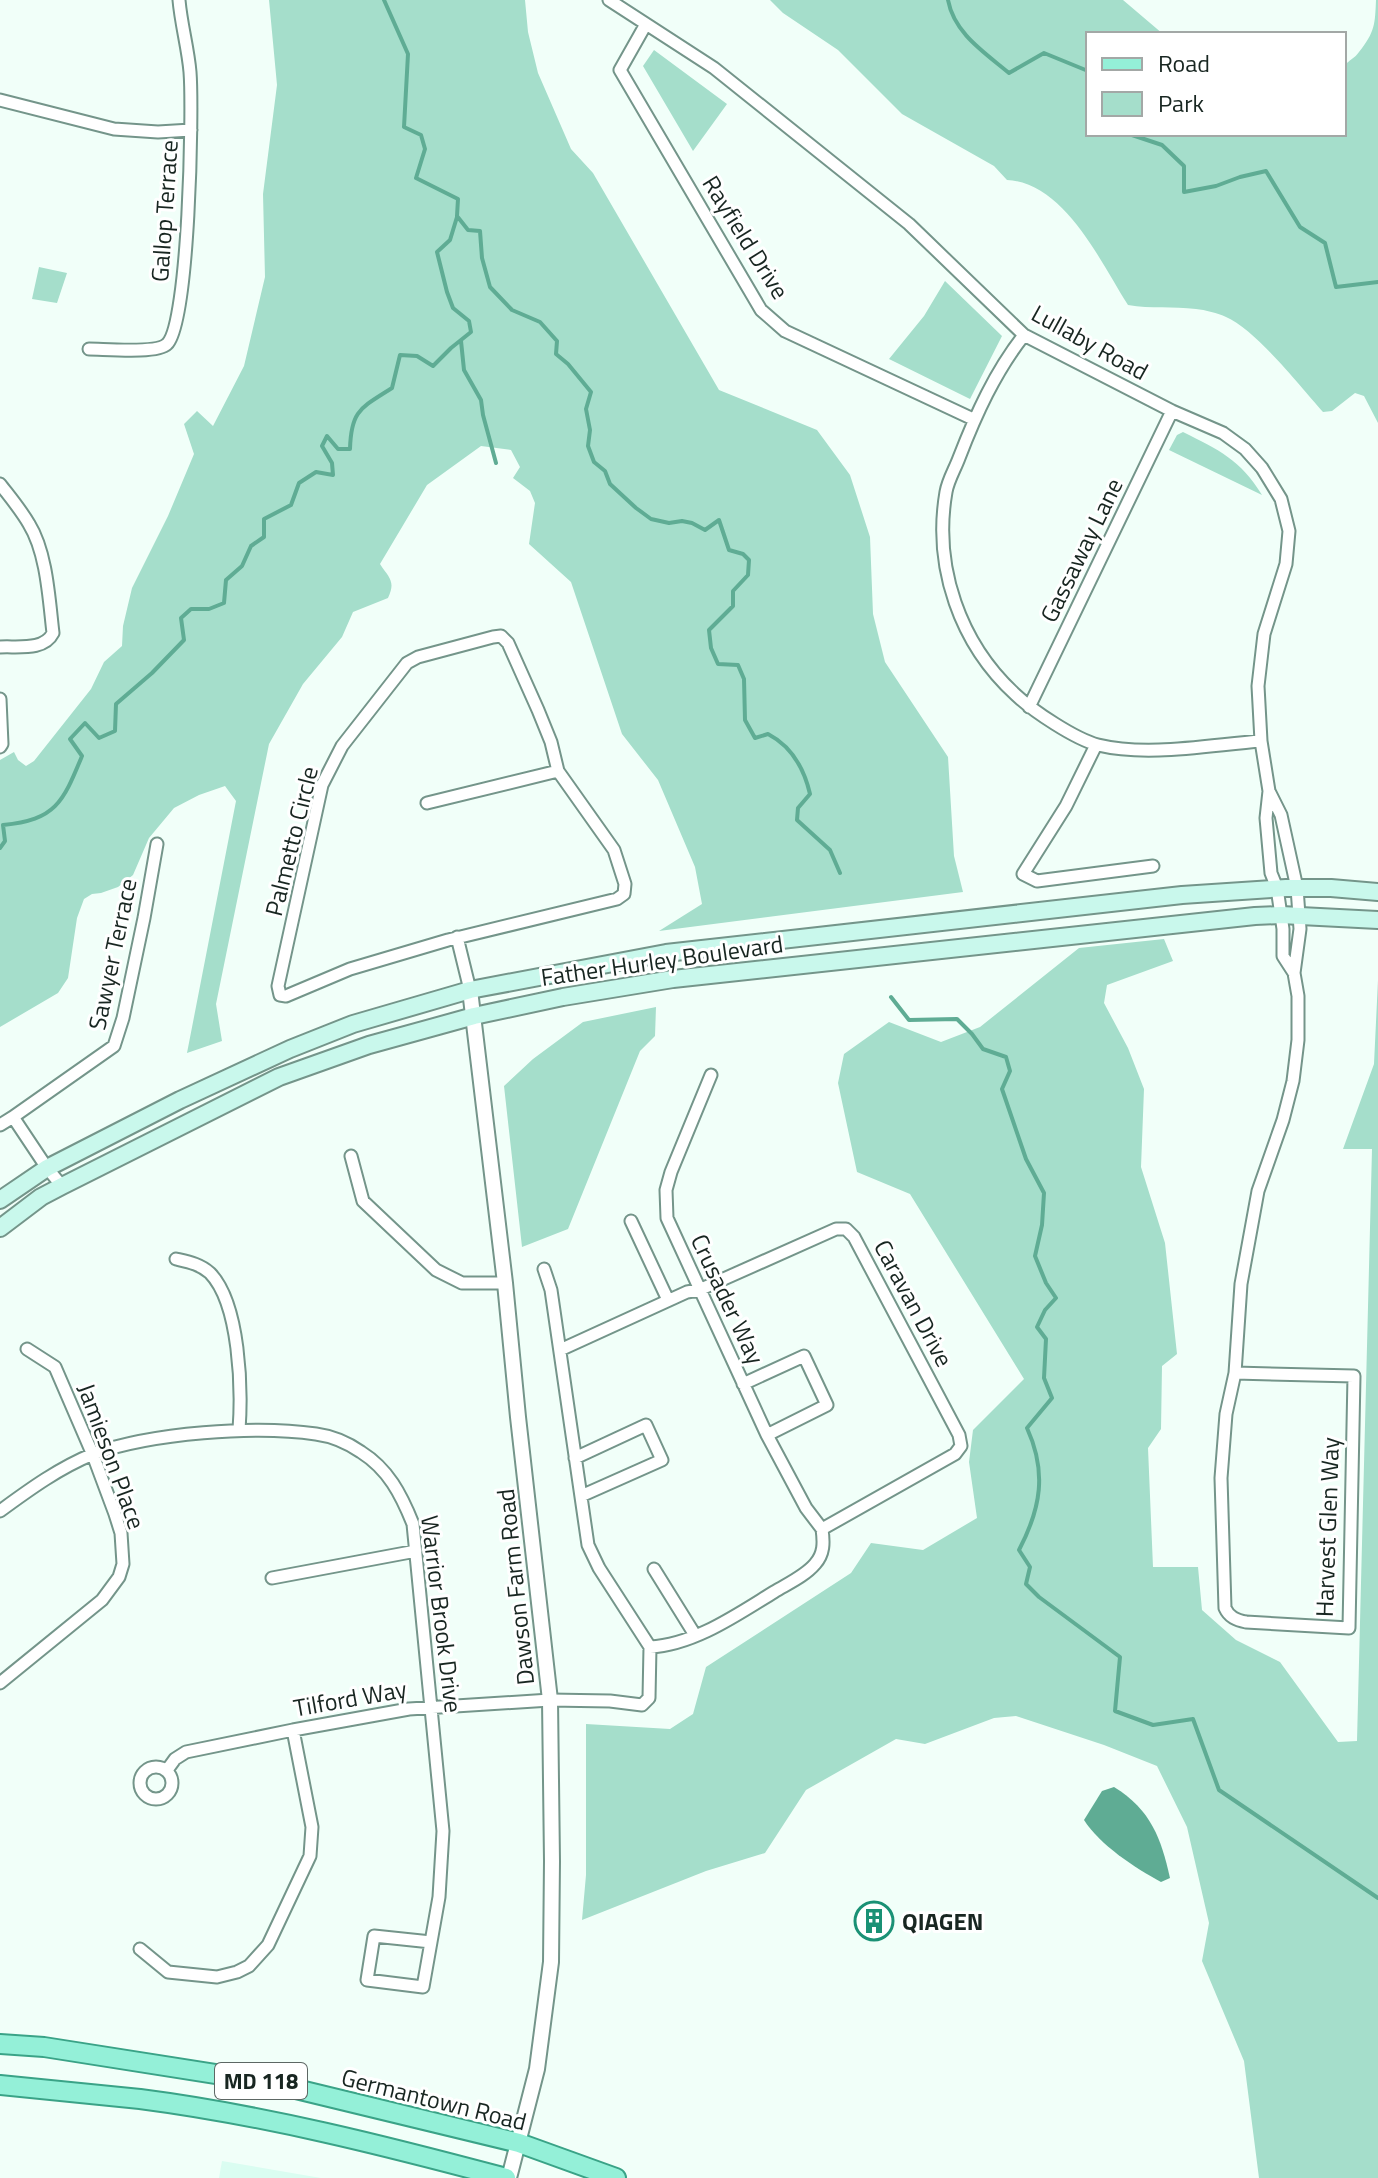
<svg xmlns="http://www.w3.org/2000/svg" width="1378" height="2178" viewBox="0 0 1378 2178" font-family="'Titillium Web',sans-serif">
<style>
.built{fill:#dafdf1}
.green{fill:#a5decb}
.water{fill:#5fac94}
.lines{fill:none;stroke-linecap:round;stroke-linejoin:round}
.stream{stroke:#5fac94;stroke-width:4}
.minor-casing{stroke:#74958a;stroke-width:15}
.tertiary-casing{stroke:#74958a;stroke-width:18}
.secondary-casing{stroke:#74958a;stroke-width:20}
.primary-casing{stroke:#3aa387;stroke-width:22}
.minor{stroke:#fff;stroke-width:11}
.tertiary{stroke:#fff;stroke-width:14}
.secondary{stroke:#c9f8ec;stroke-width:16}
.primary{stroke:#94f0d8;stroke-width:18}
.labels{text-anchor:middle;dominant-baseline:central;stroke-width:6;stroke-linejoin:round;paint-order:stroke}
.shield{fill:#fff;stroke:#5d6764;stroke-width:2}
.shield-label{font-size:22px;font-weight:bold;fill:#182621}
.street-label{font-size:24px;fill:#182621;stroke:#fff}
.poi-label{font-size:24px;font-weight:bold;fill:#182621;stroke:#fff;text-anchor:start}
</style>
<rect width="100%" height="100%" fill="#f1fff9"/>
<path class="built" d="M 222,2161 L 321,2178 L 219,2178 Z"/>
<path class="green" d="M 269,0 L 525,0 L 528,32 L 538,73 L 571,149 L 593,173 L 719,390 L 817,430 L 850,475 L 870,537 L 873,614 L 885,662 L 948,757 L 954,856 L 963,892 L 659,931 L 702,904 L 695,867 L 658,780 L 622,734 L 571,582 L 529,544 L 535,503 L 530,491 L 513,478 L 520,467 L 511,450 L 481,446 L 427,485 L 380,564 C 389,578 396,581 388,598 L 353,612 L 342,637 L 303,684 L 269,744 L 216,1004 L 222,1041 L 187,1053 L 236,801 L 225,786 L 199,795 L 174,808 L 149,838 L 133,875 L 118,887 L 101,893 L 92,894 L 84,899 L 77,918 L 68,978 L 58,993 L 0,1027 L 0,760 L 14,752 L 18,760 L 26,766 L 34,761 L 91,689 L 104,662 L 122,646 L 123,626 L 132,588 L 168,516 L 194,454 L 184,424 L 197,411 L 213,426 L 244,366 L 265,277 L 263,194 L 277,85 Z
M 770,0 L 1123,0 L 1163,34 L 1088,34 L 1088,134 L 1344,134 L 1344,66 C 1349,60 1355,58 1359,52 C 1375,32 1375,24 1376,0 L 1378,0 L 1378,423 L 1364,396 L 1355,393 L 1332,411 L 1323,412 C 1301,387 1255,329 1226,317 C 1218,313 1205,310 1196,309 C 1173,306 1151,309 1128,305 C 1101,263 1065,183 1007,180 L 994,166 L 902,114 L 838,50 L 783,13 Z
M 654,50 L 727,104 L 693,151 L 643,66 Z
M 39,267 L 67,273 L 57,303 L 32,299 Z
M 945,281 L 1002,336 L 970,399 L 889,359 L 924,316 Z
M 1183,432 C 1219,450 1241,460 1262,495 L 1169,450 L 1177,435 Z
M 1164,939 L 1173,961 L 1107,985 L 1104,1003 L 1128,1048 L 1144,1089 L 1141,1167 L 1165,1243 L 1177,1354 L 1162,1366 L 1161,1429 L 1148,1448 L 1153,1567 L 1198,1567 L 1202,1610 L 1236,1640 L 1280,1662 L 1338,1742 L 1357,1741 L 1372,1149 L 1343,1149 L 1374,1064 L 1378,980 L 1378,2178 L 1259,2178 L 1244,2061 L 1202,1961 L 1209,1923 L 1187,1827 L 1157,1766 L 1104,1745 L 1016,1716 L 994,1718 L 925,1744 L 896,1739 L 806,1790 L 765,1853 L 706,1871 L 582,1920 L 586,1875 L 586,1724 L 670,1729 L 693,1714 L 706,1667 L 851,1573 L 871,1543 L 923,1550 L 977,1518 L 969,1462 L 973,1430 L 1024,1379 L 910,1194 L 857,1172 L 838,1083 L 844,1054 L 889,1022 L 941,1042 L 980,1027 L 1079,948 Z
M 656,1007 L 655,1036 L 640,1051 L 568,1229 L 522,1247 L 504,1086 L 533,1059 L 583,1022 Z"/>
<path class="water" d="M 1114,1787 C 1151,1810 1161,1838 1170,1878 L 1161,1882 C 1135,1868 1100,1845 1084,1820 L 1102,1791 Z"/>
<g class="lines">
<path class="stream" d="M 384,0 L 408,54 L 404,127 L 421,135 L 425,149 L 416,178 L 458,199 L 457,216 L 468,230 L 480,231 L 482,258 L 490,287 L 512,310 L 540,322 L 557,341 L 556,354 L 568,364 L 591,392 L 586,409 L 590,430 L 588,446 L 594,462 L 605,471 L 610,484 L 636,508 L 651,519 L 669,523 L 682,521 L 692,523 L 705,530 L 719,520 L 729,550 L 743,554 L 749,560 L 748,575 L 733,591 L 733,606 L 709,630 L 711,648 L 718,664 L 738,665 L 744,679 L 745,720 L 755,738 L 768,734 C 791,746 804,768 810,794 L 798,808 L 797,820 L 830,850 L 840,873
M 948,0 C 954,33 984,52 1009,73 L 1044,53 L 1088,71
M 1129,134 L 1162,145 L 1184,166 L 1184,192 L 1216,186 L 1240,177 L 1266,171 L 1300,227 L 1325,243 L 1336,287 L 1378,282
M 461,341 L 464,370 L 481,400 L 483,415 L 496,463
M 0,848 L 5,841 L 3,825 C 56,820 63,802 82,756 L 70,739 L 85,723 L 99,738 L 115,731 L 116,704 L 152,673 L 184,640 L 181,618 L 191,609 L 209,609 L 224,603 L 226,580 L 242,566 L 251,546 L 264,537 L 264,519 L 291,505 L 299,483 L 316,472 L 333,475 L 332,463 L 322,446 L 327,436 L 338,449 L 350,449 C 351,410 361,408 392,388 L 400,355 L 417,356 L 433,366 L 451,348 L 471,332 L 469,321 L 453,308 L 447,292 L 437,252 L 450,240 L 457,217
M 891,997 L 909,1020 L 957,1019 L 972,1034 L 983,1049 L 1006,1057 L 1010,1071 L 1002,1089 L 1026,1159 L 1044,1193 L 1042,1225 L 1035,1256 L 1046,1283 L 1056,1298 L 1045,1310 L 1037,1327 L 1046,1339 L 1044,1378 L 1052,1398 L 1027,1428 C 1047,1472 1041,1508 1019,1550 L 1030,1567 L 1026,1584 L 1039,1597 L 1120,1657 L 1115,1711 L 1153,1725 L 1193,1719 L 1219,1790 L 1378,1898"/>
<g class="minor-casing">
<path id="minor" d="M 609,0 L 714,68 L 909,224 L 1024,335 L 1172,411 L 1223,433 L 1245,449 L 1262,468 L 1281,499 L 1289,531 L 1286,564 L 1264,634 L 1258,686 L 1261,741 L 1269,791 L 1266,818 L 1271,873 L 1277,888 L 1283,929 L 1283,956 L 1294,973
M 646,24 L 620,70 L 761,310 L 785,331 L 973,419
M 0,100 L 114,129 L 158,132 L 191,130
M 1024,335 C 995,372 976,414 959,458 C 955,469 948,480 946,492 C 933,567 960,644 1016,695 C 1033,711 1075,739 1098,745 C 1148,757 1209,745 1261,741
M 89,349 C 105,349 157,354 167,344 C 189,324 193,110 190,72 C 188,48 181,24 179,0
M 0,484 C 10,497 21,510 29,524 C 47,553 49,600 53,633 C 44,651 18,646 0,647
M 501,636 L 508,643 L 538,710 L 551,742 L 558,771 L 614,850 L 625,884 L 624,894 L 617,899 L 448,940 L 350,969 L 286,996 L 280,995 L 278,986 L 322,785 L 342,746 L 407,663 L 418,657 L 493,637 Z
M 0,699 L 2,744 L 0,747
M 1029,707 L 1172,411
M 1096,745 L 1066,806 L 1023,874 L 1037,881 L 1153,866
M 427,803 L 558,771
M 457,937 L 470,990
M 711,1075 L 671,1172 L 666,1190 L 667,1218 L 767,1435 L 806,1508 L 822,1529
M 0,1125 L 13,1117
M 351,1156 L 363,1201 L 436,1270 L 462,1283 L 505,1283
M 62,1186 L 47,1168 L 13,1117 L 114,1046 L 123,1018 L 144,918 L 157,844
M 631,1221 L 668,1300
M 176,1259 C 189,1262 200,1264 210,1273 C 240,1304 242,1389 239,1430
M 544,1269 L 551,1290 L 588,1545 L 599,1568 L 650,1647 C 694,1645 738,1614 774,1592 C 787,1584 805,1576 815,1564 C 824,1554 824,1543 822,1529 L 955,1454 L 961,1446 L 959,1435 L 854,1237 L 846,1229 L 836,1229 L 699,1290 L 687,1292 L 560,1350
M 1235,1373 L 1354,1376 L 1349,1628 L 1246,1622 C 1236,1620 1229,1617 1225,1608 L 1221,1478 L 1226,1414 Z
M 1235,1373 L 1241,1284 L 1258,1191 L 1283,1120 L 1293,1081 L 1298,1040 L 1298,996 L 1294,973 L 1300,929 L 1297,888 L 1281,815 L 1269,791
M 743,1384 L 804,1356 L 827,1405 L 767,1435
M 575,1458 L 646,1425 L 662,1460 L 581,1496
M 0,1511 C 30,1489 59,1468 93,1454 C 151,1433 255,1425 316,1434 C 331,1436 348,1443 361,1452 C 388,1469 401,1494 413,1524 L 443,1831 L 439,1897 L 423,1987 L 367,1980 L 374,1936 L 431,1942
M 654,1569 L 695,1635
M 272,1578 L 416,1551
M 0,1683 L 102,1600 L 119,1577 L 123,1564 L 121,1533 L 115,1514 L 93,1455 L 55,1367 L 27,1349
M140 1783a16 16 0 1 1 32 0a16 16 0 1 1-32 0Z
M 167,1770 L 175,1759 L 186,1752 L 293,1730 L 409,1709 L 550,1700 L 610,1701 L 642,1705 L 649,1698 L 650,1647
M 140,1949 L 168,1972 L 217,1977 L 237,1972 L 249,1966 L 268,1945 L 310,1856 L 312,1827 L 293,1730"/>
</g>
<g class="tertiary-casing">
<path id="tertiary" d="M 470,990 L 505,1283 L 518,1417 L 550,1700 L 552,1861 L 551,1962 L 537,2069 L 509,2178"/>
</g>
<g class="secondary-casing">
<path id="secondary" d="M 0,1200 L 47,1168 L 180,1100 L 290,1049 L 353,1024 L 470,990 L 666,953 L 1182,895 L 1286,888 L 1331,888 L 1378,892
M 0,1228 L 41,1197 L 62,1186 L 279,1077 L 369,1045 L 474,1016 L 563,997 L 673,979 L 1255,916 L 1281,915 L 1378,920"/>
</g>
<g class="primary-casing">
<path id="primary" d="M 0,2044 L 44,2047 L 267,2082 L 519,2143 L 616,2178
M 0,2085 C 47,2090 94,2094 140,2099 C 264,2115 386,2146 506,2178"/>
</g>
<use href="#minor" class="minor"/>
<use href="#tertiary" class="tertiary"/>
<use href="#secondary" class="secondary"/>
<use href="#primary" class="primary"/>
</g>
<defs>
<g id="building-ring" transform="scale(2)"><circle r="9.5" fill="#fff" stroke="#1a9175" stroke-width="1.5"/><path d="M-4-6H4V6H1V3H-1V6H-4ZM-2.5-4.3h1.7v1.8h-1.7ZM.8-4.3h1.7v1.8H.8ZM-2.5-1h1.7V.8h-1.7ZM.8-1h1.7V.8H.8Z" fill="#1a9175"/></g>
</defs>
<g fill-rule="evenodd">
<use href="#building-ring" x="874" y="1921"/>
</g>
<g class="labels">
<rect class="shield" x="215" y="2063" width="92" height="36" rx="6"/>
<g class="shield-label">
<text x="261" y="2081">MD 118</text>
</g>
<g class="street-label">
<text transform="translate(164 211) rotate(-86)">Gallop Terrace</text>
<text transform="translate(746 237) rotate(58)">Rayfield Drive</text>
<text transform="translate(1090 342) rotate(29)">Lullaby Road</text>
<text transform="translate(1081 550) rotate(-64)">Gassaway Lane</text>
<text transform="translate(291 841) rotate(-76)">Palmetto Circle</text>
<text transform="translate(112 954) rotate(-78)">Sawyer Terrace</text>
<text transform="translate(662 960) rotate(-8)">Father Hurley Boulevard</text>
<text transform="translate(728 1299) rotate(65)">Crusader Way</text>
<text transform="translate(914 1303) rotate(62)">Caravan Drive</text>
<text transform="translate(112 1456) rotate(70)">Jamieson Place</text>
<text transform="translate(1327 1527) rotate(-88)">Harvest Glen Way</text>
<text transform="translate(515 1587) rotate(-96)">Dawson Farm Road</text>
<text transform="translate(442 1614) rotate(83)">Warrior Brook Drive</text>
<text transform="translate(350 1698) rotate(-10)">Tilford Way</text>
<text transform="translate(434 2099) rotate(14)">Germantown Road</text>
</g>
<g class="poi-label">
<text x="902" y="1921">QIAGEN</text>
</g>
</g>
<rect x="1086" y="32" width="260" height="104" fill="#ffffff" stroke="#a3a8a6" stroke-width="2"/>
<rect x="1102" y="58" width="40" height="12" fill="#94f0d8" stroke="#a3a8a6" stroke-width="2"/>
<text x="1158" y="72" font-size="24" fill="#182621">Road</text>
<rect x="1102" y="92" width="40" height="24" fill="#a5decb" stroke="#a3a8a6" stroke-width="2"/>
<text x="1158" y="112" font-size="24" fill="#182621">Park</text>
</svg>
